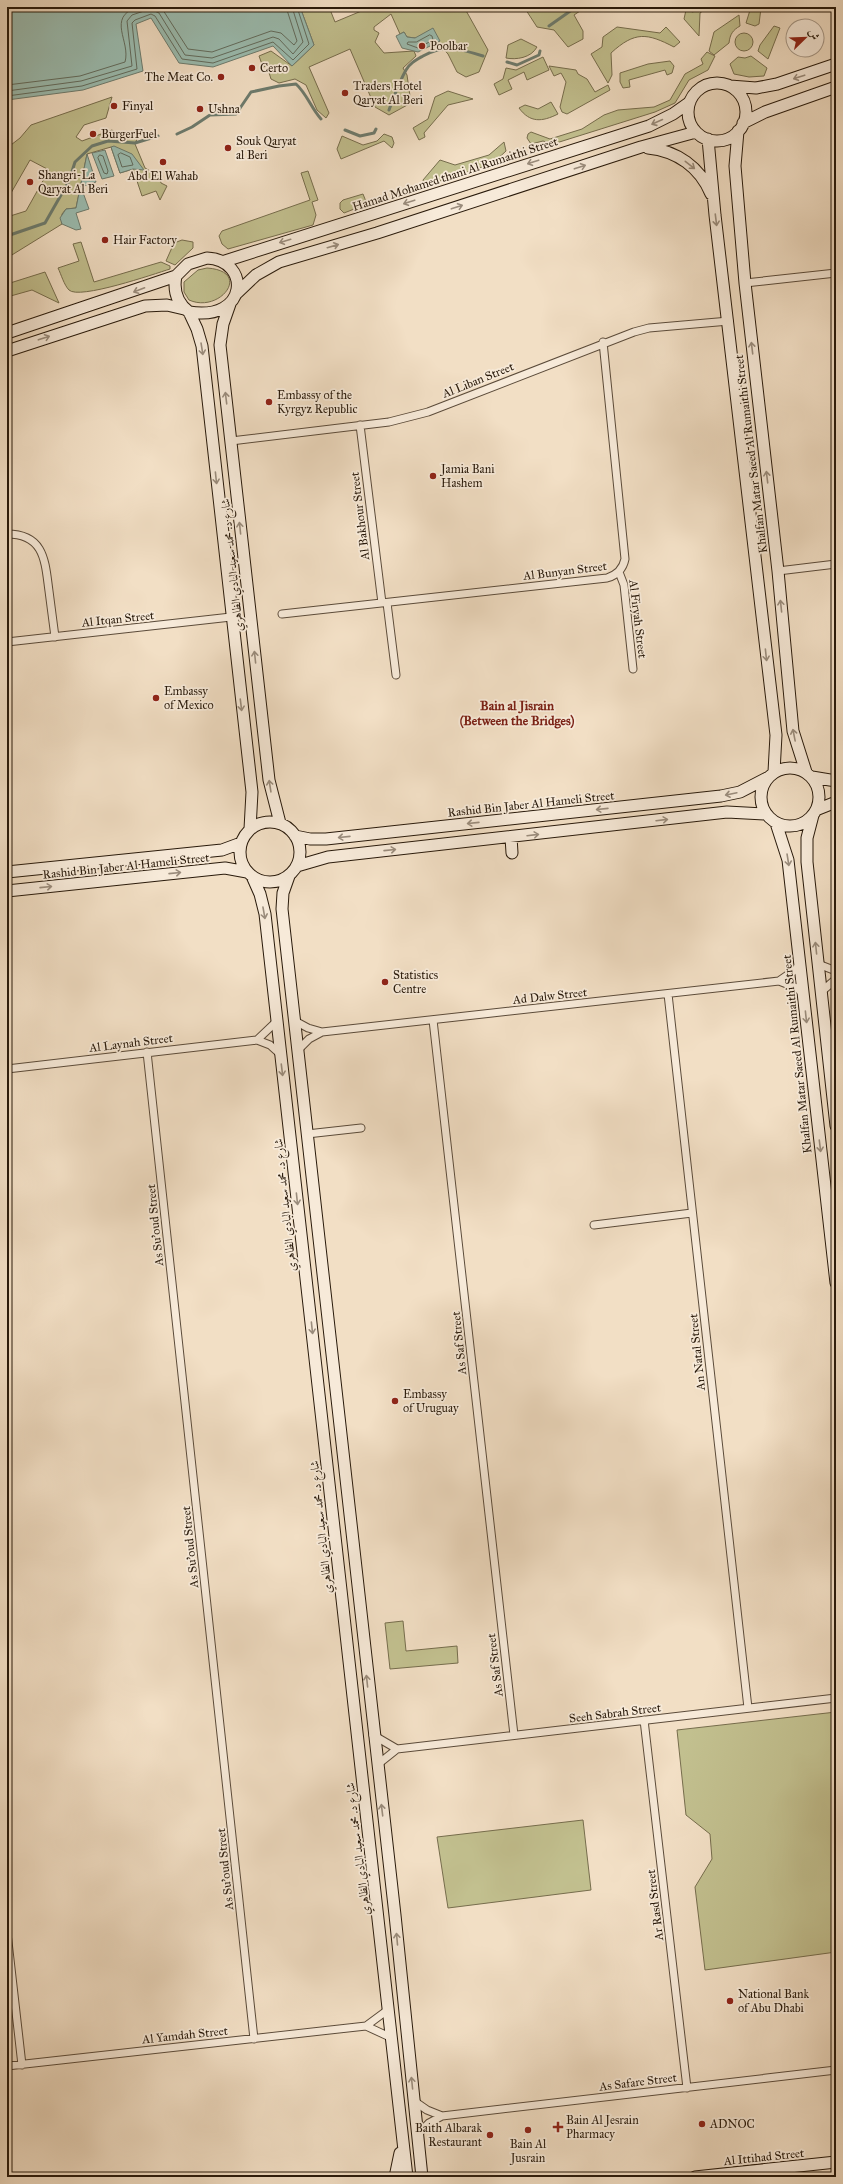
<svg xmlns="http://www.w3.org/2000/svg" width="843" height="2184" viewBox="0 0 843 2184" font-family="'IM FELL Great Primer',Amiri,serif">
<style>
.green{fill:#c2c08f;stroke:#766d4d}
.water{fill:#9bbdb1;stroke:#6d7c6f}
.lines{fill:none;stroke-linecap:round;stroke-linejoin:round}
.shore{stroke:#626c5e;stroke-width:1}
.stream{stroke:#6d7c6f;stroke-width:3}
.street-casing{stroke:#5b4b3a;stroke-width:9}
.secondary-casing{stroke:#291a0b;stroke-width:13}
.street{stroke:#f7ead9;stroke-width:7}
.secondary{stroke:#f7ead9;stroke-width:11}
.oneway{stroke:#9a8c7c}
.poi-dot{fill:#8f2418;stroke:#f7ead9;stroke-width:1.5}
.labels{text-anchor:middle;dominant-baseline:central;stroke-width:3.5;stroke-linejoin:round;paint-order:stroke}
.poi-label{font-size:12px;fill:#291a0b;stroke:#f7ead9;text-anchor:start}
.street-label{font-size:12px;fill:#291a0b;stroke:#f7ead9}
.neighbourhood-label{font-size:13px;font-weight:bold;fill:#7a1f14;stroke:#f7ead9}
</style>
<rect width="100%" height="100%" fill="#f2dfc5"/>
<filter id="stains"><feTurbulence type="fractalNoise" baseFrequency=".005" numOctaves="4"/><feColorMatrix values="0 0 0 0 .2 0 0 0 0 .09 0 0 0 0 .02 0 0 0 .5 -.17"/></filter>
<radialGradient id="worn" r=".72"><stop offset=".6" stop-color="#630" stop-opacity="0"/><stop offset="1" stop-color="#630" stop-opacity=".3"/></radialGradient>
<path class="green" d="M 300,7 L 329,7 L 335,22 L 371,7 L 464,7 L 488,50 L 479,72 L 466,77 L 457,72 L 448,54 L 437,42 L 440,41 L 407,37 L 404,32 L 400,34 L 391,14 L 374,27 L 374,30 L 379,33 L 375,42 L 384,53 L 414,51 L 416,56 L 403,68 L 407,75 L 411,103 L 389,115 L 375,107 L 350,49 L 309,67 L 329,113 L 326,118 L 317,110 L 306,85 L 295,79 L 279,83 L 271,79 L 267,66 L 263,67 L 259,56 L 271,51 L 292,66 L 314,45 Z
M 524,7 L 586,7 L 574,15 L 583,31 L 583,39 L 568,47 L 554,30 L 537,27 Z
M 700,7 L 708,7 L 700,13 L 699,36 L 684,19 L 686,10 L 693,12 Z
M 751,7 L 761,8 L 759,24 L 755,26 L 746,23 Z
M 739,15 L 740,26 C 733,30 730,34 729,43 L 714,55 L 709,51 L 714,32 Z
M 774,26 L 780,28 L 768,59 L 758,51 L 760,45 Z
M 617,27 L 660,33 L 666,27 L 680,42 L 674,47 C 647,33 635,31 611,53 L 612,75 L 608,83 L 591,54 L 602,47 L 603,37 Z
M735 42a9 9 0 1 1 18 0a9 9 0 1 1-18 0Z
M 521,39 L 537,47 C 531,58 516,60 506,58 L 508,45 Z
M 707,52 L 715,56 L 708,70 L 689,80 L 675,103 L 655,112 L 553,144 L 543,141 L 531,144 L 527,138 L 528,134 L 531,132 L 550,139 L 582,129 L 604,115 L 618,110 L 654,107 L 670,100 L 685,74 L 703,64 L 701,59 Z
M 751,56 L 767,68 L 764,76 L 749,77 L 734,74 L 730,64 L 738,57 L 745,58 Z
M 543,57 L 549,70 L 527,80 L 524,72 L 508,80 L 512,89 L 499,95 L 494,84 L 503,79 L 506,68 L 516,70 Z
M 670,61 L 674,66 L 672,73 L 667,75 L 665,70 L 629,80 L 630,87 L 623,88 L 620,82 L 620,73 L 648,64 Z
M 549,66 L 576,70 L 578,74 L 587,79 L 595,92 L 608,85 L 610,90 L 567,114 L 562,112 L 560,107 L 566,82 L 561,73 L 554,76 Z
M 448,91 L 473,99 L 448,105 L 424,133 L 425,137 L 419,140 L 413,128 L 428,119 L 435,97 Z
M 112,97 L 106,118 L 84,125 L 76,137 L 82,141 L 112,130 L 120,136 L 125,134 L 137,139 L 135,144 L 145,168 L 159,176 L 161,183 L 167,186 L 160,200 L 156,191 L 142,196 L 133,169 L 120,173 L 111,147 L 87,154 L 76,208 L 66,209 L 62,214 L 62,224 L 7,258 L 7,217 L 26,211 L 49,170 L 30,160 L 11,193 L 7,195 L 7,148 L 20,138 L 31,125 Z
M 551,102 L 558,114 C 542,122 530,123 519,108 L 525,105 L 538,109 Z
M 384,134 L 392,137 L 394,143 L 392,148 L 384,141 L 341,159 L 337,149 L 342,136 L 363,145 L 377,141 Z
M 504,142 L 506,151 L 492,164 L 425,186 L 423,180 L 440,160 L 455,165 L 489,155 Z
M 308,171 L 318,200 L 312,202 L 316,215 L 313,225 L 228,249 L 222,244 L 219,236 L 222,231 L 310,200 L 301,173 Z
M 363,194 L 367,204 L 344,213 L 340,209 L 340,203 L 343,200 Z
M 182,240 L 193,242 L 193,248 L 175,265 L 166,261 L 174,243 Z
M 81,242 L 94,282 L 161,262 L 170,266 L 170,269 C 154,274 79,300 69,290 C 64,285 61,274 58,268 L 79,261 L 73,244 Z
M 207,268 C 253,271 220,314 189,300 L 184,292 L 184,282 L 198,270 Z
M 45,272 L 59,303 L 32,290 L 7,297 L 7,284 Z
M 403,1621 L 406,1651 L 457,1646 L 458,1663 L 390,1669 L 385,1623 Z
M 836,1712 L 836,1952 L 705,1970 L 695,1887 L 712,1859 L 710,1834 L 686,1815 L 677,1730 Z
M 583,1820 L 591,1890 L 448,1908 L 437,1837 Z"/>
<path class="water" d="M 7,7 L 300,7 L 314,45 L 292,66 L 273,46 L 213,67 L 179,63 L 151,18 L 136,24 L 143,71 L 83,90 L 7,100 Z
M 433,28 L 440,41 L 418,52 L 402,48 L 396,36 L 404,32 L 407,37 L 415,38 Z
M 114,146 L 132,154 L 144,170 L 133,169 L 120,173 L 111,147 Z
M 105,150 L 114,176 L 102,179 L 92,153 Z
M 87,154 L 96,182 L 81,187 L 89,209 L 76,213 L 81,229 L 76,230 L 62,224 L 60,218 L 66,209 L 76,208 Z"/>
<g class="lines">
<path class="shore" d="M 161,7 L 188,49 L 212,52 L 271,31 L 281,33 L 294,45 L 297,41 L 286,7
M 430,35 L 432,36 L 433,40 L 418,48 L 407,44 L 408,42 L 416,42 Z
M 7,85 L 80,76 L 125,62 C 131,41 106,18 137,7
M 7,91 L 81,81 L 132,66 L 127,21 L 132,15 L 150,9 L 159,13 L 185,55 L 212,58 L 273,37 L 279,39 L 293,54 L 303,42 L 292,7
M 7,96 L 82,86 L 137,69 L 132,23 L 135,20 L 151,14 L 155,16 L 182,59 L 213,63 L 273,42 L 293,60 L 309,44 L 297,7
M 121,153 L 130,157 L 133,165 L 122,167 L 118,155 Z
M 100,155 L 103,156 L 108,171 L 107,174 L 104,173 L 98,158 Z"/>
<path class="stream" d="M 549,26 L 576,7
M 507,62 L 517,65 L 539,55 L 540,51
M 389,110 C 394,97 399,82 406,70 C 410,63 416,60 423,56 C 444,44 461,49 483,56
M 345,130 L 360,136 L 374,133 L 376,129
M 177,134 L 192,127 L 210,115 L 236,114 L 251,92 L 279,86 L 296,84 C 307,94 311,108 321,119
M 7,236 L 45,223 L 69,181 L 75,162 L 92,146 L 108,141 L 135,143 L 158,136"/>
<g class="street-casing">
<path id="street" d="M 745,283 L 836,273
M 360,425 L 382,603
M 231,441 L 389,422 L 428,412 L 634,332 L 649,328 L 729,321
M 7,534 C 45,534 45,562 49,591 C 51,606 53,622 55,637
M 778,571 L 836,564
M 619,572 L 624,585 L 633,669
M 387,603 L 396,675
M 282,614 L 607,578 C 617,575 623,569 625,559 L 603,342
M 7,642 L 231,617
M 818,964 L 836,971
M 779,981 L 795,970 L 800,964
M 821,992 L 836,979
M 668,994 L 748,1708
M 433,1020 L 514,1735
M 295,1021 L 308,1028 L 322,1032
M 257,1040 L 277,1021
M 298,1050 L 309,1039 L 322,1032 L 779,981 L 797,988 L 803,994
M 147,1052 L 254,2039
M 7,1069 L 257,1040 L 270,1045 L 280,1054
M 307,1134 L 361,1128
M 594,1225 L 692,1213
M 644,1720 L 687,2088
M 373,1735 L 397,1749
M 377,1765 L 397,1749 L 836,1698
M 7,1933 L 22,2065
M 366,2026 L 392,2038
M 7,2066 L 366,2026 L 389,2009
M 414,2101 L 427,2110 L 442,2116
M 418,2134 L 429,2123 L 442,2116 L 836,2070"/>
</g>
<g class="secondary-casing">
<path id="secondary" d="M688 112a29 29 0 1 1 58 0a29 29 0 1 1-58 0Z
M 730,86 L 756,88 L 777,84 L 836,64
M 743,123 L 765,112 L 836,87
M 738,131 L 735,166 L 745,283 L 778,571 L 793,731 L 806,772
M 708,139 L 715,215 L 776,735 L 774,772
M 648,148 C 677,151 700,167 711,194
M 207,258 C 251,260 249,322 189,312 C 177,303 173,291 176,276 L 188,264 Z
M 225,261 L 649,126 L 673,114 L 690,102
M 237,293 L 256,275 L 279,262 L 377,233 L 641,147 L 696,132
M 230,304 L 223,324 L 220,345 L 269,780 L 280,823
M 189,312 L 197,329 L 202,346 L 252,792 L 250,829
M 7,333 L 176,276
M 7,351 L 145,306 L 167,305 L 184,309
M761 797a29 29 0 1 1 58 0a29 29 0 1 1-58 0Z
M 812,777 L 836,781
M 816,810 L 836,802
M 813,815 L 807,838 L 807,862 L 836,1126
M240 852a30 30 0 1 1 60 0a30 30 0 1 1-60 0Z
M 776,823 L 788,860 L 836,1283
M 295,836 L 310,839 L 326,839 L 721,796 L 740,792 L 767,778
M 511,837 L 512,853
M 297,866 L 328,857 L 727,812 L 765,814
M 7,872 L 222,850 L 241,843
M 252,876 L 260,894 L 265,914 L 407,2177
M 289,876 L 283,893 L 282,909 L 395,1915 L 422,2177
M 7,891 L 225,868 L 247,872
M 395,2177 L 400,2153
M 695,2177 L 836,2162"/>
</g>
<use href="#street" class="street"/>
<use href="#secondary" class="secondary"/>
</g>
<defs><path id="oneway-shaft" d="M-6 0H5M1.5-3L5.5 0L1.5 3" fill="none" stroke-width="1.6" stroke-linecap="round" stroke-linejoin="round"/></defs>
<g class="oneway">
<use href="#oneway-shaft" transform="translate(799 77) rotate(162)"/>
<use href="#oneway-shaft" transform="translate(657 122) rotate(156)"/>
<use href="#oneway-shaft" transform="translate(533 162) rotate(162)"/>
<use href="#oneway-shaft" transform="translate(690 165) rotate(38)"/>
<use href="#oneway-shaft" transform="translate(580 167) rotate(-18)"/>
<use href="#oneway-shaft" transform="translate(409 202) rotate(162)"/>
<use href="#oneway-shaft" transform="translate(457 207) rotate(-18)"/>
<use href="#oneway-shaft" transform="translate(716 220) rotate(83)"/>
<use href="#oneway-shaft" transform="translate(285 241) rotate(163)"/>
<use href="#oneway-shaft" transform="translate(333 246) rotate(-16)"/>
<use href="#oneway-shaft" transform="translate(139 290) rotate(159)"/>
<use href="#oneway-shaft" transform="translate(44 338) rotate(-18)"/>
<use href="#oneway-shaft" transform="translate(752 348) rotate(-97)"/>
<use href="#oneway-shaft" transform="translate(202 349) rotate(81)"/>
<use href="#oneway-shaft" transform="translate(226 398) rotate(-97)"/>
<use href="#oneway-shaft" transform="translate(767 477) rotate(-97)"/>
<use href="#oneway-shaft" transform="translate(216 478) rotate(84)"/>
<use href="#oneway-shaft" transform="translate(240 528) rotate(-96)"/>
<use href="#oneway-shaft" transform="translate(781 606) rotate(-96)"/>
<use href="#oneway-shaft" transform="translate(766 655) rotate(84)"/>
<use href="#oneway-shaft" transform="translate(255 657) rotate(-96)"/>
<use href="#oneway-shaft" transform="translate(241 705) rotate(83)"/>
<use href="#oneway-shaft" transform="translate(794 735) rotate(-101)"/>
<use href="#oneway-shaft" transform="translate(270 786) rotate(-99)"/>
<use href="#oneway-shaft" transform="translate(731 794) rotate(168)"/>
<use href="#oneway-shaft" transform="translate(602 809) rotate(174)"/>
<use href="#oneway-shaft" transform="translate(662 820) rotate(-7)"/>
<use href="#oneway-shaft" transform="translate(473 823) rotate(174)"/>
<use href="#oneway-shaft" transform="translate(533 835) rotate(-7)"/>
<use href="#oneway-shaft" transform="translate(344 837) rotate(174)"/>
<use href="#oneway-shaft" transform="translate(390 850) rotate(-6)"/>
<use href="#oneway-shaft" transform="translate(788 860) rotate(81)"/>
<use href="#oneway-shaft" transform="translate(175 873) rotate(-6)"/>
<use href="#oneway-shaft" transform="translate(46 887) rotate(-6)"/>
<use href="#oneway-shaft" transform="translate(264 913) rotate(80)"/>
<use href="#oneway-shaft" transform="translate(816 948) rotate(-96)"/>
<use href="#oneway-shaft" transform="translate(806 1017) rotate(84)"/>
<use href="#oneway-shaft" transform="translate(282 1070) rotate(83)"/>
<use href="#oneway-shaft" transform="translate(820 1146) rotate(83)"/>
<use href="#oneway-shaft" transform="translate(297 1199) rotate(84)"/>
<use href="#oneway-shaft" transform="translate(312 1328) rotate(84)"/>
<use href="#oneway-shaft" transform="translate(367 1681) rotate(-96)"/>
<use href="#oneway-shaft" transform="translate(382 1810) rotate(-97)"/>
<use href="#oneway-shaft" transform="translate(397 1939) rotate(-95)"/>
<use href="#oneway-shaft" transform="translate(412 2083) rotate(-96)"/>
</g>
<g class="poi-dot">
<circle cx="422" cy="46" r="4"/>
<circle cx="252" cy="68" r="4"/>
<circle cx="221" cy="77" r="4"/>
<circle cx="345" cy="93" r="4"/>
<circle cx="114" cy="106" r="4"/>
<circle cx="200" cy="109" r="4"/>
<circle cx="93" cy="134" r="4"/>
<circle cx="228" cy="148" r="4"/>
<circle cx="163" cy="162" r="4"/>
<circle cx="30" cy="182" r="4"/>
<circle cx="105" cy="240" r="4"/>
<circle cx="269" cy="402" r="4"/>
<circle cx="433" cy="476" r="4"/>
<circle cx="156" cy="698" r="4"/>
<circle cx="385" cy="982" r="4"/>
<circle cx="395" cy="1401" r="4"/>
<circle cx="730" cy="2001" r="4"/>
<circle cx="702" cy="2124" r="4"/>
<path d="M556 2121h4v4h4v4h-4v4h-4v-4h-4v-4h4z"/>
<circle cx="528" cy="2130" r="4"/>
<circle cx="490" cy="2135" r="4"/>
</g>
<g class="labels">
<g class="poi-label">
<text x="430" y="46">Poolbar</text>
<text x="260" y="68">Certo</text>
<text x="213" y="77" text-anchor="end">The Meat Co.</text>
<text x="353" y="86">Traders Hotel<tspan x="353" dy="14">Qaryat Al Beri</tspan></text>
<text x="122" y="106">Finyal</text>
<text x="208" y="109">Ushna</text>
<text x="101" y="134">BurgerFuel</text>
<text x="236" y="141">Souk Qaryat<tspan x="236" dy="14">al Beri</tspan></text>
<text x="38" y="175">Shangri-La<tspan x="38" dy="14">Qaryat Al Beri</tspan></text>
<text x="163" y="176" text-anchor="middle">Abd El Wahab</text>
<text x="113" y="240">Hair Factory</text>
<text x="277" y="395">Embassy of the<tspan x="277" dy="14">Kyrgyz Republic</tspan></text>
<text x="441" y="469">Jamia Bani<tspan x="441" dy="14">Hashem</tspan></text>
<text x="164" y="691">Embassy<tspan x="164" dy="14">of Mexico</tspan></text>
<text x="393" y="975">Statistics<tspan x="393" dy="14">Centre</tspan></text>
<text x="403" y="1394">Embassy<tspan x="403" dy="14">of Uruguay</tspan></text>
<text x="738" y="1994">National Bank<tspan x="738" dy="14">of Abu Dhabi</tspan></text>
<text x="566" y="2120">Bain Al Jesrain<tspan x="566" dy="14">Pharmacy</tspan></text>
<text x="710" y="2124">ADNOC</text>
<text x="482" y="2128" text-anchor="end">Baith Albarak<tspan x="482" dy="14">Restaurant</tspan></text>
<text x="528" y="2144" text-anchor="middle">Bain Al<tspan x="528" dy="14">Jusrain</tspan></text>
</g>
<g class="street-label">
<text transform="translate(455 174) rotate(-18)">Hamad Mohamed thani Al Rumaithi Street</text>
<text transform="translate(478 380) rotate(-22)">Al Liban Street</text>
<text transform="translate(751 454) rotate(-97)">Khalfan Matar Saeed Al Rumaithi Street</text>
<text transform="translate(360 516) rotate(-97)">Al Bakhour Street</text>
<text transform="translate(232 565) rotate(-96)">شارع د. محمد سعيد البادي الظاهري</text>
<text transform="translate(565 571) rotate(-7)">Al Bunyan Street</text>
<text transform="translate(118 619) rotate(-6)">Al Itqan Street</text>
<text transform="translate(638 619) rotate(83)">Al Firyah Street</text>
<text transform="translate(531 804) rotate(-6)">Rashid Bin Jaber Al Hameli Street</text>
<text transform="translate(126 866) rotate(-6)">Rashid Bin Jaber Al Hameli Street</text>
<text transform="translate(550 996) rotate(-6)">Ad Dalw Street</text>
<text transform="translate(131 1043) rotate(-7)">Al Laynah Street</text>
<text transform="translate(797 1054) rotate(-96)">Khalfan Matar Saeed Al Rumaithi Street</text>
<text transform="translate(285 1205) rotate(-96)">شارع د. محمد سعيد البادي الظاهري</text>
<text transform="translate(155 1225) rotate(-96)">As Su'oud Street</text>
<text transform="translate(459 1343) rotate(-96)">As Saf Street</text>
<text transform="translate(697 1352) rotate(-96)">An Natal Street</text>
<text transform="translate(321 1527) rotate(-96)">شارع د. محمد سعيد البادي الظاهري</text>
<text transform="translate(190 1547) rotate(-96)">As Su'oud Street</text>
<text transform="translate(495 1665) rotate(-97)">As Saf Street</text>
<text transform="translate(615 1713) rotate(-7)">Seeh Sabrah Street</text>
<text transform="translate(358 1849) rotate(-97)">شارع د. محمد سعيد البادي الظاهري</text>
<text transform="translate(225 1869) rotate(-96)">As Su'oud Street</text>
<text transform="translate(655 1905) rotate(-97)">Ar Rasd Street</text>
<text transform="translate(185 2035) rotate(-6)">Al Yamdah Street</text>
<text transform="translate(638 2082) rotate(-7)">As Safare Street</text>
<text transform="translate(764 2157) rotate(-6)">Al Ittihad Street</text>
</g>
<g class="neighbourhood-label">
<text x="517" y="706">Bain al Jisrain<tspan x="517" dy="15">(Between the Bridges)</tspan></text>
</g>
</g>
<rect width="843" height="2184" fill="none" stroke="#f2dfc5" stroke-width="24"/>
<rect x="8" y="8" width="827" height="2168" fill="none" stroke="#291a0b" stroke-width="2"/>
<rect x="12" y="12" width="819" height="2160" fill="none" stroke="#291a0b"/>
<g transform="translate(805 38) rotate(67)"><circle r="19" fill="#f7ead9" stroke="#a59787"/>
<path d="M0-3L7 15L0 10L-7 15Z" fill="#8f2418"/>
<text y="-6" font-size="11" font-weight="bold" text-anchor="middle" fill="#291a0b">ش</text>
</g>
<rect width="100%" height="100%" filter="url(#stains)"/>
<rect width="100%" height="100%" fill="url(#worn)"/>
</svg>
